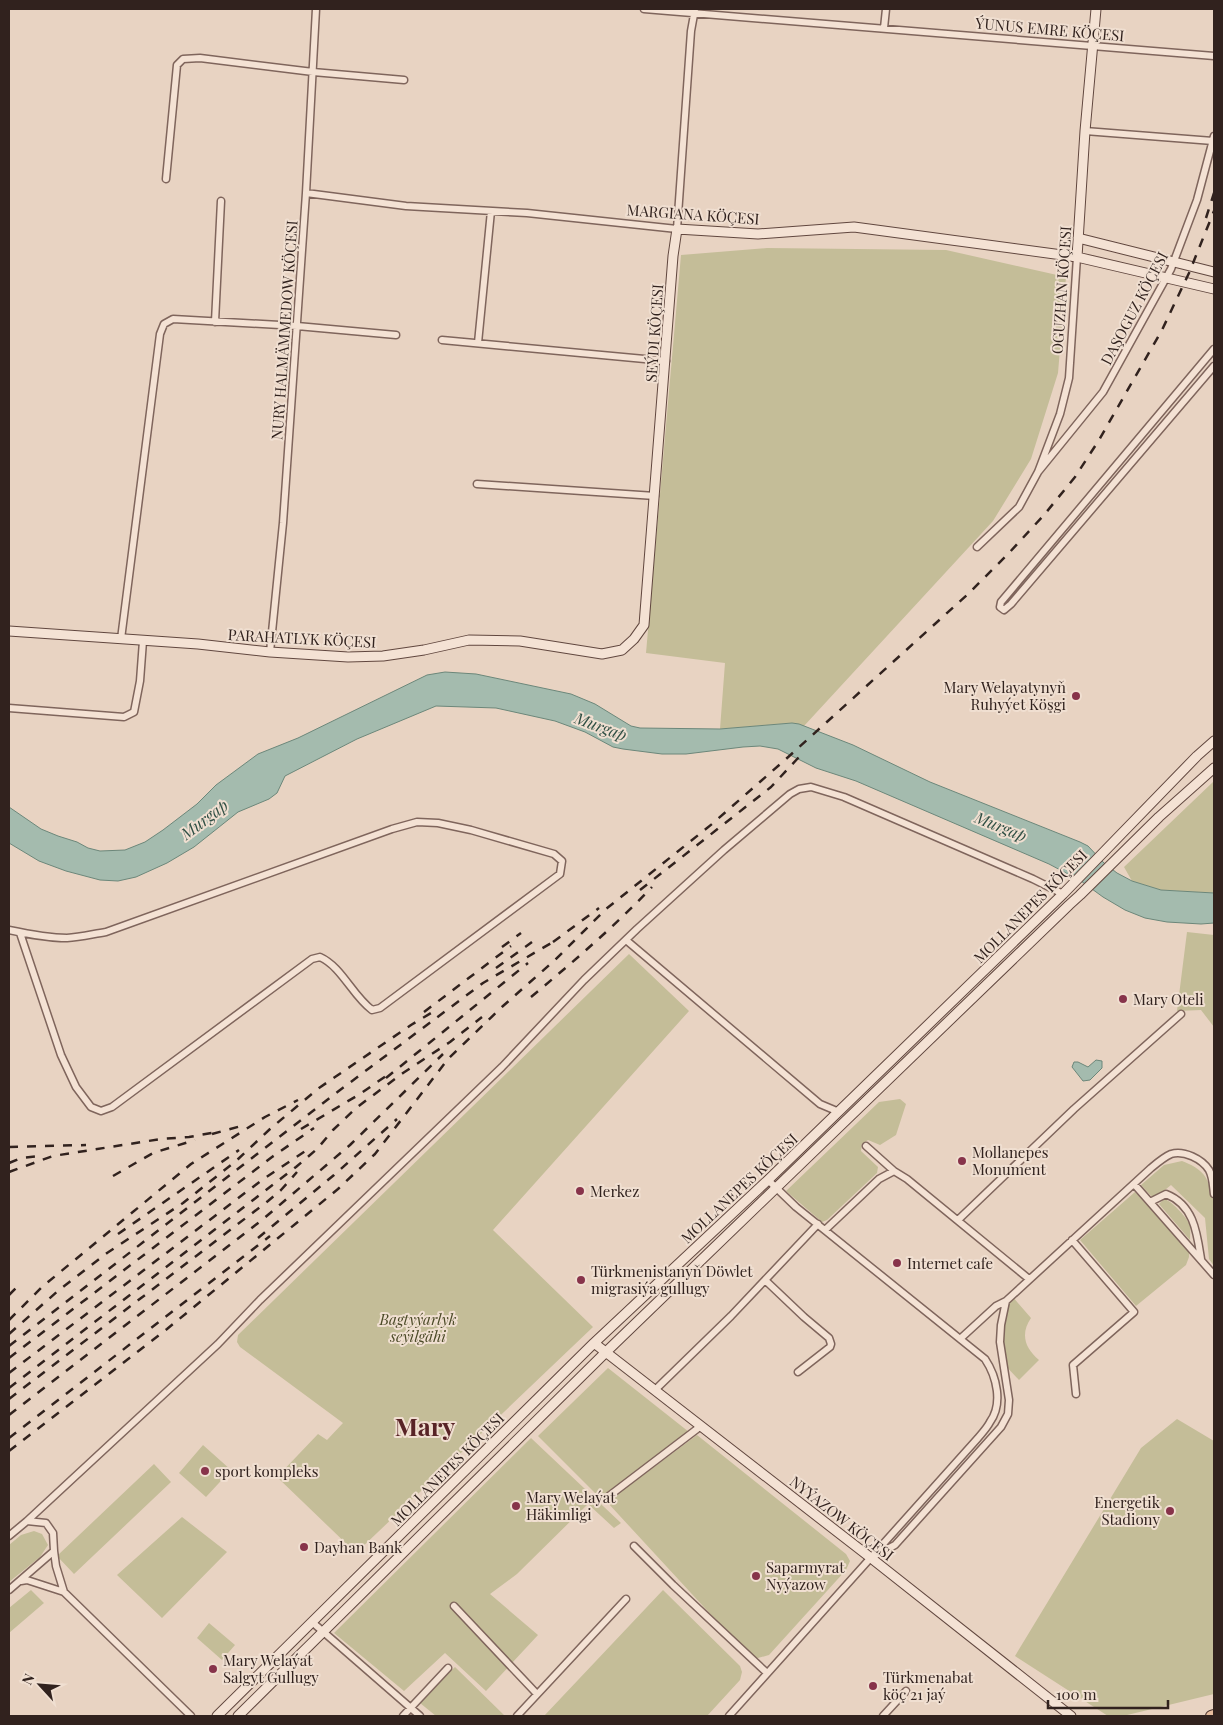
<svg xmlns="http://www.w3.org/2000/svg" width="1223" height="1725" viewBox="0 0 1223 1725" font-family="'Playfair Display',serif">
<style>
.green{fill:#c4bd98}
.water{fill:#a4bbae;stroke:#6c877a}
.lines{fill:none;stroke-linecap:round;stroke-linejoin:round}
.street-casing{stroke:#7f655c;stroke-width:9}
.secondary-casing{stroke:#61473f;stroke-width:11}
.primary-casing{stroke:#4d352f;stroke-width:12}
.street{stroke:#f4e2d4;stroke-width:6}
.secondary{stroke:#f4e2d4;stroke-width:9}
.primary{stroke:#e7bd9e;stroke-width:10}
.rail{stroke:#31221e;stroke-width:2.5;stroke-dasharray:9 9;stroke-linecap:butt}
.poi-dot{fill:#87334a;stroke:#f0dfd1;stroke-width:2}
.labels{text-anchor:middle;dominant-baseline:central;stroke-width:4;stroke-linejoin:round;paint-order:stroke}
.street-label{font-size:15px;fill:#31221e;stroke:#f0dfd1}
.poi-label{font-size:15px;fill:#31221e;stroke:#f0dfd1;text-anchor:start}
.park-label{font-size:15px;font-style:italic;fill:#4b4a27;stroke:#f0dfd1}
.water-label{font-size:16px;font-style:italic;fill:#2f4f44;stroke:#f0dfd1}
.town-label{font-size:25px;font-weight:bold;fill:#582326;stroke:#f0dfd1}
</style>
<rect width="100%" height="100%" fill="#e8d3c2"/>
<path class="green" d="M 767,248 L 946,250 L 1066,277 L 1058,373 L 1031,459 L 993,521 L 804,726 L 792,723 L 720,729 L 725,663 L 646,653 L 681,255 Z
M 1213,782 L 1214,782 L 1214,893 L 1161,890 L 1132,881 L 1124,867 Z
M 1187,932 L 1214,935 L 1214,1027 L 1201,1010 L 1177,1011 Z
M 629,954 L 689,1011 L 493,1230 L 593,1327 L 356,1553 L 277,1477 L 318,1434 L 327,1440 L 343,1423 L 240,1347 L 237,1342 L 238,1335 Z
M 900,1099 L 906,1104 L 896,1135 L 880,1145 L 868,1140 L 862,1144 L 861,1151 L 878,1167 L 877,1173 L 827,1220 L 822,1222 L 786,1191 L 879,1102 Z
M 1182,1161 C 1190,1164 1201,1169 1206,1178 C 1219,1201 1214,1240 1214,1266 L 1209,1259 L 1205,1218 L 1171,1185 L 1154,1199 L 1141,1185 L 1164,1165 Z
M 1135,1192 L 1189,1252 L 1189,1257 L 1186,1265 L 1136,1306 L 1080,1240 Z
M 1164,1199 C 1172,1201 1185,1216 1189,1223 C 1191,1227 1190,1235 1190,1240 L 1159,1204 Z
M 1012,1296 L 1031,1318 C 1020,1334 1025,1348 1039,1360 L 1019,1380 L 1003,1363 L 1000,1342 L 1006,1301 Z
M 608,1368 L 689,1432 L 600,1498 L 538,1436 Z
M 1177,1419 L 1214,1441 L 1214,1694 L 1123,1716 L 1108,1716 L 1015,1656 L 1141,1448 Z
M 697,1435 L 846,1554 L 850,1561 L 846,1570 L 769,1655 L 758,1658 L 750,1657 L 607,1502 Z
M 531,1438 L 621,1523 L 614,1528 L 588,1504 L 517,1574 L 490,1594 L 538,1635 L 486,1691 L 445,1653 L 404,1691 L 334,1633 Z
M 203,1445 L 231,1470 L 206,1497 L 179,1473 Z
M 154,1464 L 171,1482 L 74,1574 L 57,1556 Z
M 182,1517 L 227,1552 L 162,1618 L 117,1575 Z
M 34,1531 L 42,1534 L 48,1545 L 40,1557 L 9,1582 L 9,1545 L 21,1535 Z
M 31,1590 L 44,1603 L 9,1633 L 9,1608 Z
M 663,1590 L 740,1666 L 742,1672 L 740,1680 L 707,1716 L 544,1716 Z
M 209,1623 L 235,1645 L 222,1660 L 197,1638 Z
M 455,1667 L 505,1716 L 436,1716 L 420,1703 L 422,1698 Z"/>
<path class="water" d="M 445,672 L 476,674 L 571,694 L 595,704 L 631,726 L 640,728 L 720,729 L 792,723 L 799,724 L 853,745 L 930,782 L 1080,842 L 1088,846 L 1104,863 L 1117,873 L 1132,881 L 1161,890 L 1214,893 L 1214,923 L 1201,924 L 1167,922 L 1145,918 L 1125,910 L 1103,897 L 1081,881 L 1049,864 L 856,781 L 816,768 L 778,749 L 760,746 L 743,747 L 686,754 L 662,754 L 623,749 L 613,747 L 585,732 L 555,721 L 496,708 L 436,706 L 357,739 L 285,776 L 277,793 L 269,799 L 238,812 L 194,847 L 167,863 L 136,877 L 118,881 L 100,880 L 66,871 L 39,861 L 9,843 L 9,807 L 41,829 L 58,836 L 77,842 L 88,848 L 100,851 L 125,850 L 145,842 L 163,830 L 197,804 L 216,785 L 258,754 L 298,738 L 427,675 Z
M 1096,1060 L 1102,1061 L 1102,1068 L 1090,1080 L 1083,1081 L 1072,1067 L 1074,1062 L 1078,1062 L 1088,1067 Z"/>
<g class="lines">
<g class="street-casing">
<path id="street" d="M 644,9 L 1214,56
M 884,28 L 886,9
M 1085,131 L 1213,141
M 166,179 L 177,65 L 183,59 L 200,58 L 313,72 L 404,80
M 306,193 L 406,206 L 527,213 L 677,229 L 691,31 L 695,9
M 215,322 L 221,201
M 442,340 L 666,361
M 478,343 L 491,211
M 1214,349 L 1001,602 L 1000,607 L 1004,610 L 1011,604 L 1214,366
M 1038,472 L 1103,392 L 1171,269 L 1197,200 L 1214,136
M 477,484 L 655,496
M 977,547 L 1019,507 L 1038,472 L 1060,414 L 1069,378 L 1077,257
M 121,639 L 160,334 L 164,324 L 173,319 L 297,326 L 396,335
M 270,652 L 283,523 L 306,193 L 316,9
M 9,708 L 124,717 L 134,712 L 140,681 L 143,641
M 9,930 C 28,934 47,938 67,938 C 80,937 93,934 106,932 L 392,829 L 417,822 L 438,823 L 471,830 L 554,854 L 562,861 L 560,874 L 380,1008 L 372,1010 C 352,995 342,967 320,957 L 312,959 L 112,1107 L 101,1111 L 91,1107 L 76,1087 L 61,1055 L 20,933
M 626,940 L 820,1104 L 839,1112
M 866,1146 L 894,1171
M 1134,1184 L 1214,1275
M 1150,1202 L 1166,1194 C 1194,1205 1197,1233 1201,1259
M 958,1220 L 1074,1109 L 1181,1014
M 825,1230 L 879,1179 L 894,1171 L 907,1179 L 1029,1279
M 1072,1240 L 1134,1312 L 1073,1365 L 1076,1394
M 765,1280 L 804,1317 L 829,1338 L 831,1344 L 830,1347 L 798,1372
M 960,1339 L 996,1306 L 1006,1301 L 1151,1168 C 1157,1163 1164,1157 1171,1154 C 1184,1150 1202,1159 1209,1170 C 1213,1177 1213,1187 1214,1194
M 655,1390 L 731,1316 L 818,1224
M 609,1496 L 701,1426
M 27,1521 L 218,1344 L 260,1300 L 502,1067 L 584,980 L 637,929 L 724,850 L 790,794 L 799,789 L 811,787 L 844,797 L 1033,879 L 1063,894
M 9,1536 L 27,1521 L 46,1523 L 53,1533 L 54,1551 L 9,1590
M 634,1546 L 673,1585 L 767,1673
M 874,1556 L 895,1545 L 1001,1427 L 1008,1414 L 1009,1400 L 1000,1342 L 1001,1325 L 1006,1301
M 21,1581 L 27,1580 L 64,1592 L 56,1566 L 54,1551
M 64,1592 L 191,1716
M 454,1606 L 537,1694
M 312,1622 L 420,1716
M 403,1716 L 448,1668
M 517,1716 L 626,1599
M 729,1716 L 978,1438 C 982,1433 987,1428 990,1422 C 1003,1404 997,1377 985,1359 L 796,1207 L 768,1180
M 883,1716 L 906,1691"/>
</g>
<g class="secondary-casing">
<path id="secondary" d="M 1078,238 L 1214,272
M 1077,257 L 1085,131 L 1096,9
M 9,631 L 198,644 L 270,652 L 348,657 L 383,656 L 424,650 L 469,640 L 520,641 L 602,654 L 622,650 L 634,639 L 644,625 L 673,256 L 677,229 L 758,234 L 854,227 L 1077,257 L 1214,289
M 594,1343 L 871,1558 L 1071,1716
M 217,1716 L 594,1343 L 768,1180 L 1063,894 L 1197,756 L 1214,741
M 238,1716 L 606,1352 L 1069,905 L 1080,895 L 1159,817 L 1214,768"/>
</g>
<g class="primary-casing">
<path id="primary" d="M 1211,1716 L 1214,1715"/>
</g>
<use href="#street" class="street"/>
<use href="#secondary" class="secondary"/>
<use href="#primary" class="primary"/>
<path class="rail" d="M 1206,218 L 1214,193
M 640,890 L 771,787 L 799,757
M 553,942 L 599,908
M 502,947 L 521,933
M 496,968 L 532,942
M 531,997 C 573,962 614,927 652,887
M 424,1012 L 511,946
M 386,1078 L 528,963
M 301,1129 L 360,1094 L 386,1076
M 212,1134 L 245,1125
M 9,1147 L 86,1145
M 9,1163 L 21,1158 L 40,1156
M 9,1172 L 53,1156 L 161,1139 L 189,1137 L 217,1132
M 113,1176 L 153,1153 L 195,1140
M 118,1234 L 239,1150
M 258,1238 L 334,1175 L 397,1119
M 9,1295 L 19,1285
M 9,1320 L 42,1287 L 191,1164 L 265,1117 L 298,1100
M 9,1334 L 59,1290 L 107,1253 L 183,1203 L 236,1161 L 270,1129 L 319,1088 L 411,1025 L 436,1010
M 9,1346 L 336,1093 L 483,983 L 558,939
M 9,1358 L 272,1157 L 314,1128
M 9,1373 L 262,1180 L 307,1150
M 9,1388 L 296,1167 L 317,1149 L 333,1130 L 356,1108 L 403,1073 L 450,1042 L 482,1017
M 9,1399 L 268,1201 L 281,1190 L 297,1172
M 9,1415 L 262,1220 L 350,1145 L 443,1054
M 9,1438 L 270,1236
M 9,1451 L 167,1329 L 338,1189 L 375,1154 L 448,1059 L 503,1006 L 555,960 L 606,909 L 712,824 L 786,759 L 968,594 L 1008,554 L 1044,515 L 1075,477 L 1099,440 L 1162,330 L 1189,273 L 1214,211"/>
</g>
<g class="poi-dot">
<circle cx="1076" cy="696" r="5"/>
<circle cx="1123" cy="999" r="5"/>
<circle cx="962" cy="1161" r="5"/>
<circle cx="580" cy="1191" r="5"/>
<circle cx="897" cy="1263" r="5"/>
<circle cx="581" cy="1280" r="5"/>
<circle cx="205" cy="1471" r="5"/>
<circle cx="516" cy="1506" r="5"/>
<circle cx="1170" cy="1511" r="5"/>
<circle cx="304" cy="1547" r="5"/>
<circle cx="756" cy="1576" r="5"/>
<circle cx="213" cy="1669" r="5"/>
<circle cx="873" cy="1686" r="5"/>
</g>
<g class="labels">
<g class="street-label">
<text transform="translate(1050 29) rotate(5)">ÝUNUS EMRE KÖÇESI</text>
<text transform="translate(693 214) rotate(4)">MARGIANA KÖÇESI</text>
<text transform="translate(1061 290) rotate(-86)">OGUZHAN KÖÇESI</text>
<text transform="translate(1134 308) rotate(-62)">DAŞOGUZ KÖÇESI</text>
<text transform="translate(284 330) rotate(-86)">NURY HALMÄMMEDOW KÖÇESI</text>
<text transform="translate(654 333) rotate(-86)">SEÝDI KÖÇESI</text>
<text transform="translate(302 638) rotate(3)">PARAHATLYK KÖÇESI</text>
<text transform="translate(1030 906) rotate(-45)">MOLLANEPES KÖÇESI</text>
<text transform="translate(739 1188) rotate(-43)">MOLLANEPES KÖÇESI</text>
<text transform="translate(447 1469) rotate(-45)">MOLLANEPES KÖÇESI</text>
<text transform="translate(842 1518) rotate(38)">NYÝAZOW KÖÇESI</text>
</g>
<g class="poi-label">
<text x="1066" y="687" text-anchor="end">Mary Welayatynyň<tspan x="1066" dy="17">Ruhyýet Köşgi</tspan></text>
<text x="1133" y="999">Mary Oteli</text>
<text x="972" y="1152">Mollanepes<tspan x="972" dy="17">Monument</tspan></text>
<text x="590" y="1191">Merkez</text>
<text x="907" y="1263">Internet cafe</text>
<text x="591" y="1271">Türkmenistanyň Döwlet<tspan x="591" dy="17">migrasiýa gullugy</tspan></text>
<text x="215" y="1471">sport kompleks</text>
<text x="526" y="1497">Mary Welaýat<tspan x="526" dy="17">Häkimligi</tspan></text>
<text x="1160" y="1502" text-anchor="end">Energetik<tspan x="1160" dy="17">Stadiony</tspan></text>
<text x="314" y="1547">Dayhan Bank</text>
<text x="766" y="1567">Saparmyrat<tspan x="766" dy="17">Nyýazow</tspan></text>
<text x="223" y="1660">Mary Welaýat<tspan x="223" dy="17">Salgyt Gullugy</tspan></text>
<text x="883" y="1677">Türkmenabat<tspan x="883" dy="17">köç 21 jaý</tspan></text>
</g>
<g class="park-label">
<text x="418" y="1319">Bagtyýarlyk<tspan x="418" dy="17">seýilgähi</tspan></text>
</g>
<g class="water-label">
<text transform="translate(601 726) rotate(20)">Murgap</text>
<text transform="translate(204 819) rotate(-37)">Murgap</text>
<text transform="translate(1001 826) rotate(22)">Murgap</text>
</g>
<g class="town-label">
<text x="425" y="1425">Mary</text>
</g>
</g>
<rect width="1223" height="1725" fill="none" stroke="#31221e" stroke-width="20"/>
<g transform="translate(40 1685) rotate(296)" stroke="#f0dfd1" stroke-width="4" paint-order="stroke">
<path d="M0-4L9 19L0 12L-9 19Z" fill="#31221e"/>
<text y="-8" font-size="14" font-weight="bold" text-anchor="middle" fill="#31221e">N</text>
</g>
<path d="M1048 1700v8h120v-8" fill="none" stroke="#31221e" stroke-width="2.5"/>
<text x="1056" y="1700" font-size="15" fill="#31221e" stroke="#f0dfd1" stroke-width="4" paint-order="stroke">100 m</text>
</svg>
